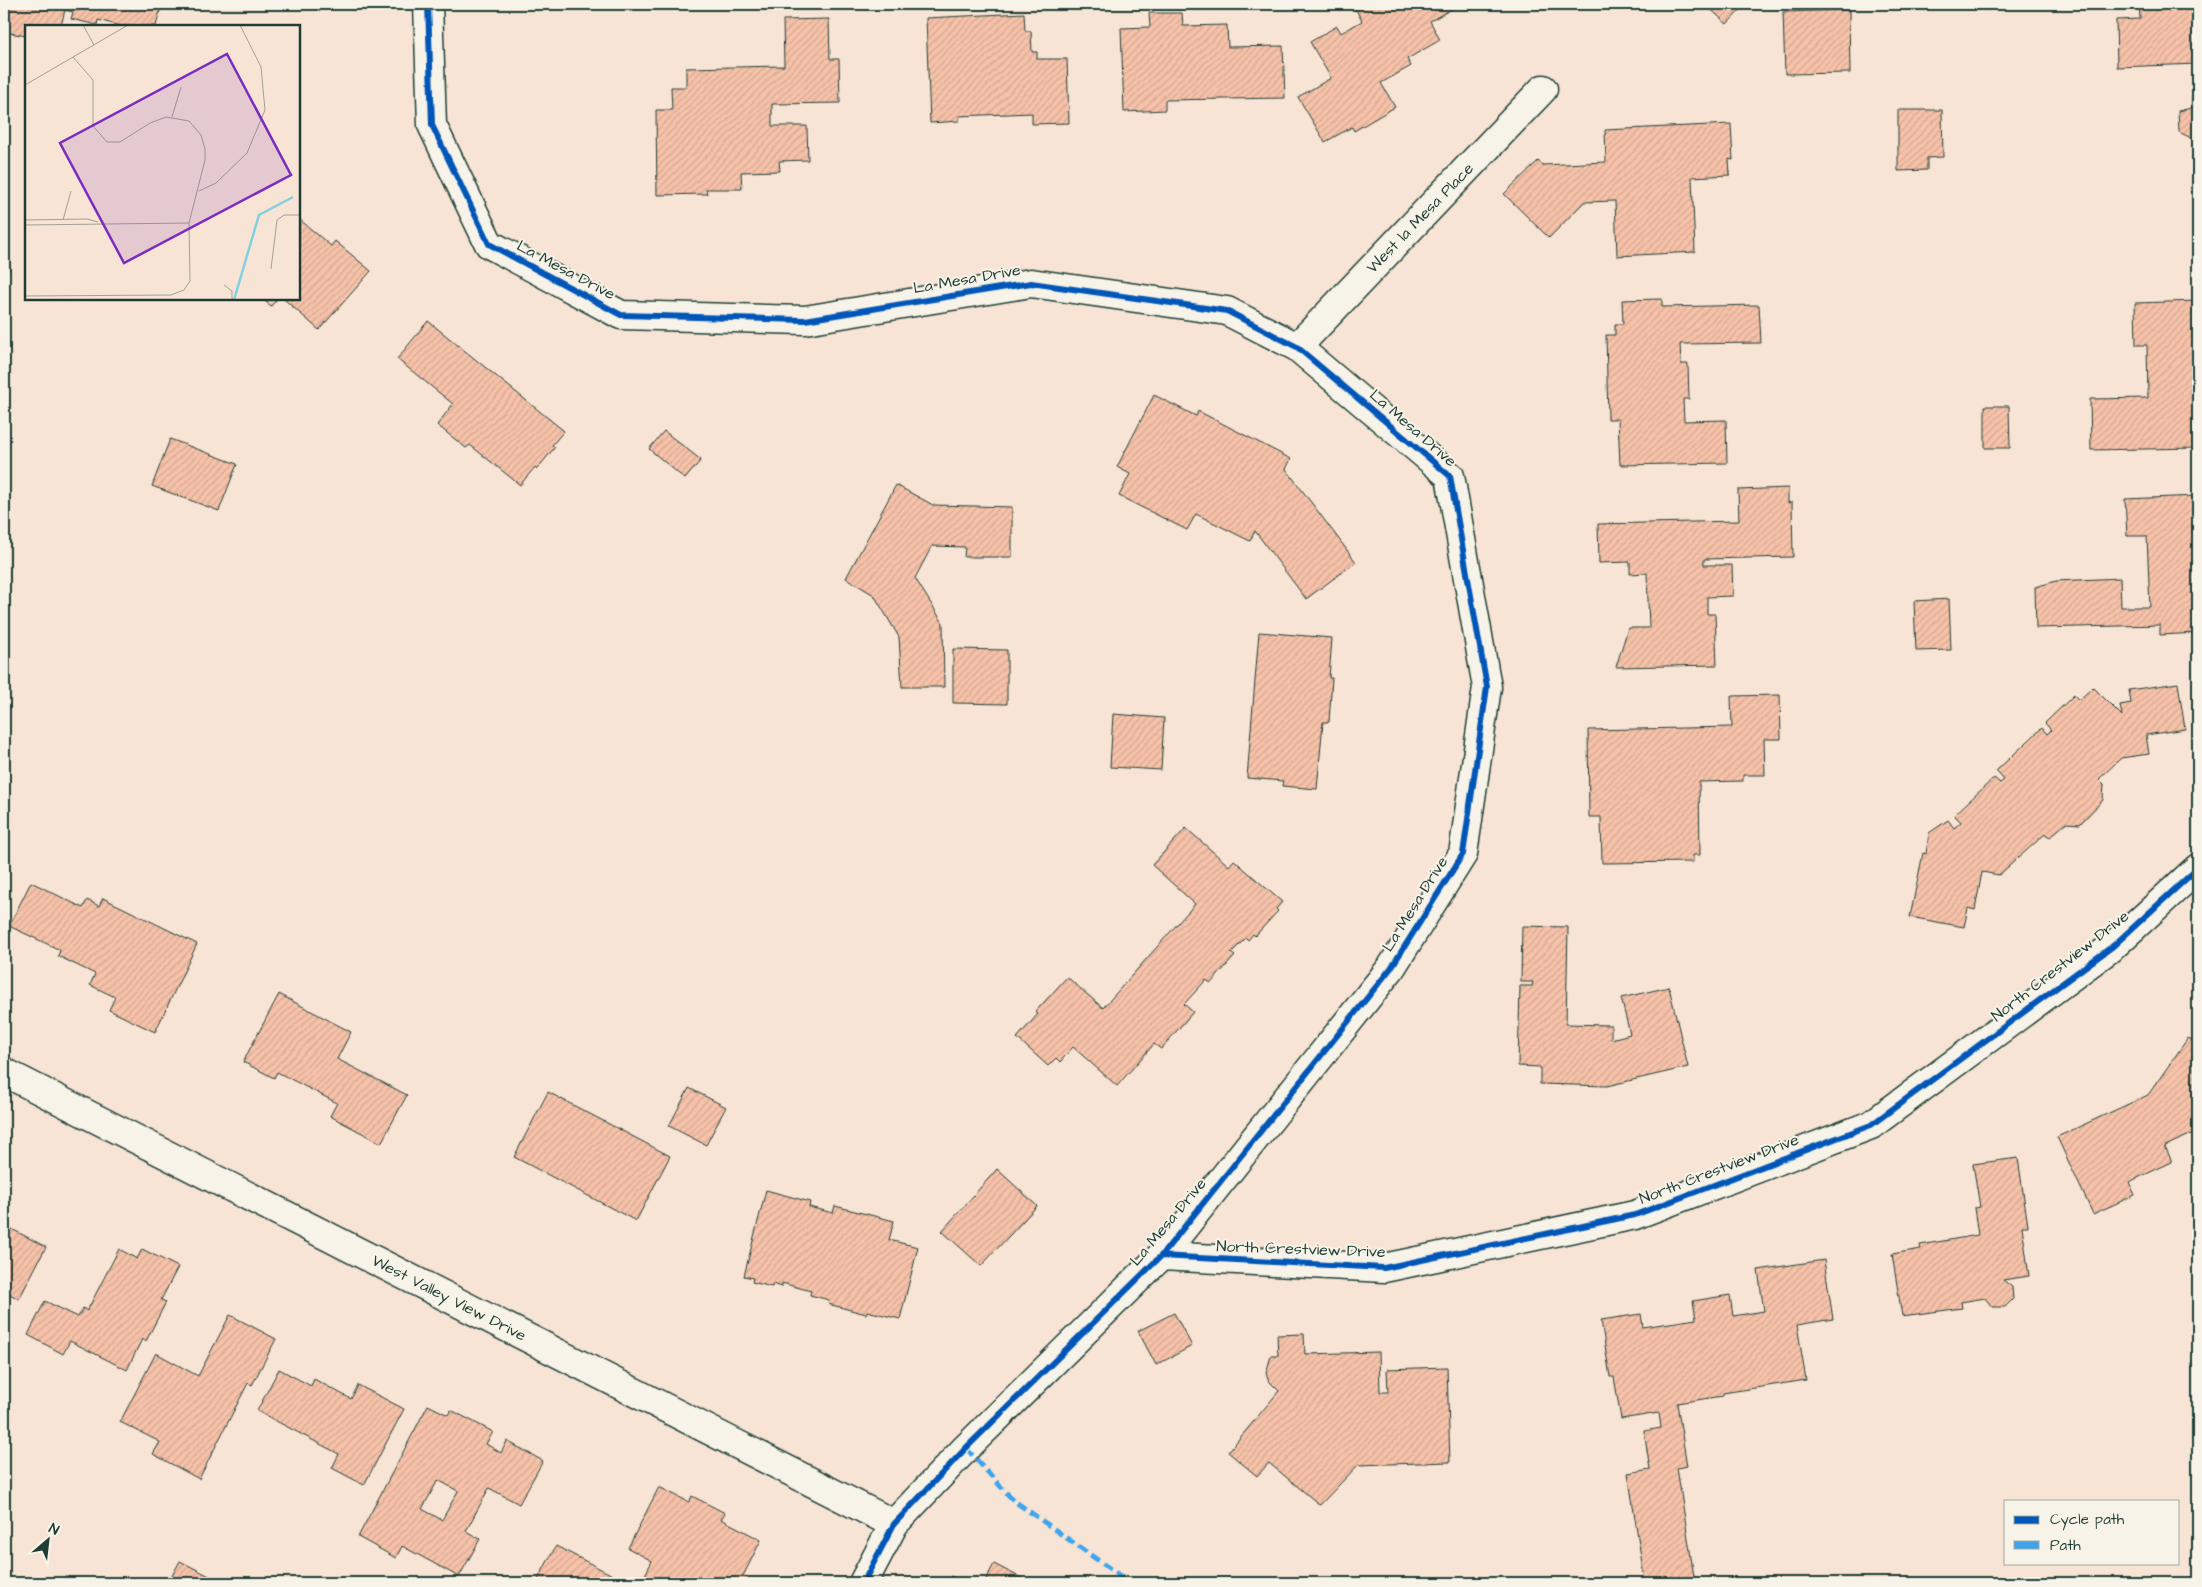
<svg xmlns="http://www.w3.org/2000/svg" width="2202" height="1587" viewBox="0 0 2202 1587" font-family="'Architects Daughter',sans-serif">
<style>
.building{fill:url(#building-hatch);stroke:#1f3d34;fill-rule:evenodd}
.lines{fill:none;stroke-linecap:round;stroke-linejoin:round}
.street-casing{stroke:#1f3d34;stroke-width:31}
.street{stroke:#f7f3e8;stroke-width:28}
.quiet{stroke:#3da4eb;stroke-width:5;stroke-dasharray:10 5;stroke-linecap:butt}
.cycleway-casing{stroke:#f7f3e8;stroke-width:9}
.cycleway{stroke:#0057b8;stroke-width:6}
.labels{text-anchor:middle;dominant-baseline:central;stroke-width:4;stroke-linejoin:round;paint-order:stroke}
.street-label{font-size:16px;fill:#1f3d34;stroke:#f7f3e8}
.inset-river{fill:none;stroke:#82cfe1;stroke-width:2.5}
.inset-road{fill:none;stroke:#a1a195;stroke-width:1}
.view{fill:#7b2cbf;fill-opacity:0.15;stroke:#7b2cbf;stroke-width:2.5}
.inset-edge{fill:none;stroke:#1f3d34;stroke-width:2.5}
</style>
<defs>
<pattern id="building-hatch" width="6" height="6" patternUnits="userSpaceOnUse" patternTransform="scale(1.25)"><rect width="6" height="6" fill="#f7c2a9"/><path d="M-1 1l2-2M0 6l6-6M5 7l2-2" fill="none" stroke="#d3a892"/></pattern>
</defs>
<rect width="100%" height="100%" fill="#f7e4d5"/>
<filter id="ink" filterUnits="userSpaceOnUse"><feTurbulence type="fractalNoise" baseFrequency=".02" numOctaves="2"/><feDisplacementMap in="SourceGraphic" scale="10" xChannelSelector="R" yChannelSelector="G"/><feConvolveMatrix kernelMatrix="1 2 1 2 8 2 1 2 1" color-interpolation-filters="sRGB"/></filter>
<g filter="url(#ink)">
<path class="building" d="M 4,4 L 162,4 L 156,26 L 121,26 L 98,20 L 97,25 L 71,19 L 73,12 L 65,10 L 61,26 L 26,26 L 26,36 L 4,32 Z
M 1251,4 L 1273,4 L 1273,5 L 1251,6 Z
M 1353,4 L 1461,4 L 1430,21 L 1440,40 L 1407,59 L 1411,66 L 1381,83 L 1395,107 L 1354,131 L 1352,127 L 1325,142 L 1298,97 L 1331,78 L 1310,42 L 1337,26 L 1341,33 L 1362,21 Z
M 1705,4 L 1746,4 L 1727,24 Z
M 2139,4 L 2198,4 L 2198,64 L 2117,67 L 2116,20 L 2140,19 Z
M 1849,10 L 1850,73 L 1785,74 L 1783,12 Z
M 1024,13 L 1025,31 L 1031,31 L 1032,52 L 1037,52 L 1037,59 L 1067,59 L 1069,123 L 1032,124 L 1032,113 L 959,116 L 959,121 L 930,123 L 926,18 Z
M 1149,13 L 1182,13 L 1183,26 L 1227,25 L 1228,47 L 1283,46 L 1285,98 L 1165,100 L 1165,110 L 1124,112 L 1121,28 L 1150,27 Z
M 829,19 L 830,59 L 839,59 L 840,103 L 772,104 L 772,126 L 807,126 L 808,160 L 779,161 L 780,171 L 741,172 L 742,189 L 706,189 L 707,194 L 657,195 L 656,110 L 672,110 L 671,87 L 686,87 L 686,68 L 784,66 L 783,20 Z
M 2192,95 L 2198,95 L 2198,153 L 2193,153 L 2193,139 L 2179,132 L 2178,111 L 2192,108 Z
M 1898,110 L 1942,110 L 1943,157 L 1927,158 L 1927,170 L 1898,171 Z
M 1731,124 L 1733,160 L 1729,159 L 1730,175 L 1692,177 L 1695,252 L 1617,256 L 1615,201 L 1584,202 L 1549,238 L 1504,194 L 1538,161 L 1543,165 L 1606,162 L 1605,130 Z
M 299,219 L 331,246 L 335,241 L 371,271 L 319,330 L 284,299 L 299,299 Z
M 4,225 L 8,225 L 9,271 L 4,272 Z
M 262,299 L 277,299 L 271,306 Z
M 1662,299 L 1662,307 L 1759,305 L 1761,343 L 1680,344 L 1681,364 L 1688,364 L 1689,399 L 1683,399 L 1684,421 L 1726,420 L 1727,463 L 1620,465 L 1618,419 L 1608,419 L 1606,335 L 1615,335 L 1615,324 L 1623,324 L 1622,300 Z
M 2198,301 L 2198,448 L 2091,450 L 2090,399 L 2148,398 L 2147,345 L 2136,345 L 2135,303 Z
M 428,321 L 564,431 L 552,445 L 555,447 L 537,469 L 535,467 L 520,485 L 470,445 L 466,448 L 437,425 L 453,404 L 397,359 Z
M 1154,395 L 1196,416 L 1198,411 L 1291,459 L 1286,469 L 1356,562 L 1306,599 L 1255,531 L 1250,541 L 1196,514 L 1187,530 L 1119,496 L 1130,474 L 1117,467 Z
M 1985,406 L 2009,406 L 2010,448 L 1985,448 Z
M 664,431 L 701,460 L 685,479 L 649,449 Z
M 170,439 L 237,464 L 219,511 L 152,486 Z
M 896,485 L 933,505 L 1012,507 L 1012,557 L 964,557 L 965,547 L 932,546 L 915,578 L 943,623 L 944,687 L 902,687 L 899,637 L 874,595 L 846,578 Z
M 1788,488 L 1788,503 L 1792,502 L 1793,557 L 1704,559 L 1704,565 L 1732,565 L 1733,596 L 1707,597 L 1707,614 L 1715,614 L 1717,665 L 1616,667 L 1628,628 L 1649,628 L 1647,573 L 1630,574 L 1630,562 L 1599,563 L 1598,524 L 1739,521 L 1738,490 Z
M 2198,496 L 2198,633 L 2160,635 L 2160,625 L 2036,628 L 2035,587 L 2056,581 L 2120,578 L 2121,607 L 2150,607 L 2147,536 L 2127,536 L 2125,499 Z
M 1949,599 L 1951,650 L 1916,651 L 1914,601 Z
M 1259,632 L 1332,638 L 1329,678 L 1332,678 L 1329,722 L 1323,722 L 1317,789 L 1282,786 L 1283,781 L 1247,778 Z
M 953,649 L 1007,650 L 1007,704 L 953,703 Z
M 2178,683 L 2185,729 L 2146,735 L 2149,754 L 2121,758 L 2099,779 L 2104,784 L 2103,800 L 2080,824 L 2066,823 L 2050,837 L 2045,834 L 1999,875 L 1982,872 L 1975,910 L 1968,908 L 1964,927 L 1910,917 L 1923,853 L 1926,854 L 1929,833 L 1948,820 L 1954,828 L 1961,822 L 1954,815 L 1994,778 L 2000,783 L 2004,780 L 1996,771 L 2042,728 L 2047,734 L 2051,730 L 2045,723 L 2074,695 L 2079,700 L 2093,687 L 2122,716 L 2120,705 L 2131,703 L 2129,690 Z
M 1780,695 L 1781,739 L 1764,739 L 1765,775 L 1743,775 L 1743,781 L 1699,782 L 1700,855 L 1693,855 L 1693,862 L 1602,863 L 1601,817 L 1589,817 L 1588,730 L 1732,727 L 1731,696 Z
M 1113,714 L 1164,718 L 1161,770 L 1110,767 Z
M 1186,828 L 1229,866 L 1234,860 L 1282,902 L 1276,909 L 1278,911 L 1255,936 L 1253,934 L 1248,940 L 1246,938 L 1231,953 L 1235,956 L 1211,983 L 1206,980 L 1184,1004 L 1193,1012 L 1161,1049 L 1154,1044 L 1117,1086 L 1073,1047 L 1060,1062 L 1056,1058 L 1048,1066 L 1017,1038 L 1038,1014 L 1035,1012 L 1067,977 L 1103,1008 L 1195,904 L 1152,865 Z
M 31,882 L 83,908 L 87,900 L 99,906 L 103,898 L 197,944 L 155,1032 L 109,1010 L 115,997 L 90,985 L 95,974 L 58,956 L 60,950 L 9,926 Z
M 1522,926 L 1568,927 L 1566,1024 L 1611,1025 L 1611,1039 L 1630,1034 L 1621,998 L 1669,987 L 1688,1067 L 1607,1086 L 1540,1084 L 1540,1067 L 1518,1066 L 1520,986 L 1532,986 L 1533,982 L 1521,982 Z
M 279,994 L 351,1032 L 337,1059 L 407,1095 L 381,1143 L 330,1116 L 337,1103 L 277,1072 L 274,1078 L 243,1062 Z
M 2188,1038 L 2196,1042 L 2198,1038 L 2198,1146 L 2192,1134 L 2165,1146 L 2172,1162 L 2129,1182 L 2135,1195 L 2093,1214 L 2057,1137 L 2148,1095 Z
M 689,1088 L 726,1107 L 706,1145 L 669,1126 Z
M 548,1092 L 670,1156 L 636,1221 L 514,1157 Z
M 2018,1158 L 2028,1226 L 2022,1226 L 2029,1276 L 2003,1280 L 2012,1287 L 2013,1299 L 2005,1307 L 1992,1307 L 1985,1298 L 1961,1302 L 1962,1308 L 1902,1316 L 1892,1254 L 1921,1249 L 1920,1245 L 1978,1235 L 1974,1208 L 1980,1207 L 1973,1164 Z
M 997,1169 L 1037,1206 L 981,1266 L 942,1231 Z
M 766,1190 L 810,1202 L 809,1207 L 833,1213 L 835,1206 L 894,1221 L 889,1240 L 918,1247 L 900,1319 L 867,1311 L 866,1314 L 828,1304 L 829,1300 L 810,1295 L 811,1291 L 782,1283 L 782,1287 L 773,1284 L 772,1287 L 752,1282 L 753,1278 L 744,1276 Z
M 4,1225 L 46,1247 L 19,1299 L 4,1291 Z
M 119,1249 L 137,1259 L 142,1249 L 178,1267 L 161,1300 L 166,1302 L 146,1341 L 142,1339 L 127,1370 L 70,1341 L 63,1354 L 28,1335 L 45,1301 L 78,1317 L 83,1308 L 87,1311 Z
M 1824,1260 L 1833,1319 L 1797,1325 L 1806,1380 L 1723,1393 L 1723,1396 L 1677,1403 L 1687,1466 L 1677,1468 L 1695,1583 L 1645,1583 L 1628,1473 L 1650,1469 L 1644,1431 L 1661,1428 L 1659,1413 L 1621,1419 L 1614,1377 L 1610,1377 L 1601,1320 L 1641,1314 L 1643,1327 L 1696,1319 L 1693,1301 L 1730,1295 L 1733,1316 L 1764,1311 L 1758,1270 Z
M 1174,1313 L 1192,1346 L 1156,1365 L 1138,1331 Z
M 230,1315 L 276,1339 L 252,1385 L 248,1383 L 199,1479 L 153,1454 L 160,1442 L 120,1422 L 156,1353 L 198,1376 Z
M 1304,1334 L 1305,1354 L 1379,1352 L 1380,1392 L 1388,1392 L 1387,1369 L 1447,1367 L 1450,1462 L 1358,1465 L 1320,1505 L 1269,1463 L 1257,1476 L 1228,1452 L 1279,1391 L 1269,1381 L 1266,1373 L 1271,1356 L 1278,1356 L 1277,1335 Z
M 279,1369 L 311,1386 L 314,1379 L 351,1399 L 358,1385 L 404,1409 L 364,1485 L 332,1468 L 339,1454 L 257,1411 Z
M 428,1405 L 448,1415 L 451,1410 L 493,1432 L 486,1444 L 501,1453 L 507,1441 L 543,1461 L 519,1504 L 489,1488 L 466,1531 L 480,1539 L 459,1577 L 402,1546 L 396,1558 L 358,1537 ZM 438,1480 L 458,1491 L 442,1520 L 422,1509 Z
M 659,1487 L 689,1502 L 692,1496 L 725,1513 L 721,1519 L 761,1540 L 743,1576 L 750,1579 L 748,1583 L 641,1583 L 652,1561 L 628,1548 Z
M 556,1546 L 628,1583 L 547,1583 L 538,1579 Z
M 180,1561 L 223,1583 L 168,1583 Z
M 994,1564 L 1029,1582 L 1028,1583 L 984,1583 Z
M 951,1576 L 964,1583 L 947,1583 Z"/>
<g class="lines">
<g class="street-casing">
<path id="street" d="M 428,4 L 432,125 L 489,244 L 621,315 L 805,320 L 1031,283 L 1227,311 L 1297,347 L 1450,476 L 1487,687 L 1463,854 L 1391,968 L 1161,1256 L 966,1448 L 894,1524 L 863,1583
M 1297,347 L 1543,89
M 4,1072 L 894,1524
M 1161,1256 L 1384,1268 L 1635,1215 L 1871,1125 L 2113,946 L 2198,868"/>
</g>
<use href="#street" class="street"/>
<path class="quiet" d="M 966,1448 L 1013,1500 L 1130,1583"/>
<g class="cycleway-casing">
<path id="cycleway" d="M 428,4 L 432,125 L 489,244 L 621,315 L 805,320 L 1031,283 L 1227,311 L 1297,347 L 1450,476 L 1487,687 L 1463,854 L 1391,968 L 1161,1256 L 966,1448 L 894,1524 L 863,1583
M 1161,1256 L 1384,1268 L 1635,1215 L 1871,1125 L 2113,946 L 2198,868"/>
</g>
<use href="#cycleway" class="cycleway"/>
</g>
</g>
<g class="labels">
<g class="street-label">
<text transform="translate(1420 218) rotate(-46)">West la Mesa Place</text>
<text transform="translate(566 270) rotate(28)">La Mesa Drive</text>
<text transform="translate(967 279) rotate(-10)">La Mesa Drive</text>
<text transform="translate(1413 428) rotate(41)">La Mesa Drive</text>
<text transform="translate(1415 904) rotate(-58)">La Mesa Drive</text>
<text transform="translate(2060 966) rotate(-38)">North Crestview Drive</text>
<text transform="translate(1719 1169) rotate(-21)">North Crestview Drive</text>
<text transform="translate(1168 1222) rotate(-50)">La Mesa Drive</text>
<text transform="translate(1301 1249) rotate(2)">North Crestview Drive</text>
<text transform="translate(449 1298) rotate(27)">West Valley View Drive</text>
</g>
</g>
<g transform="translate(25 25)">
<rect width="275" height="275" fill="#f7e4d5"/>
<path class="inset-river" d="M 209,275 L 234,190 L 268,172"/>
<path class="inset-road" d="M 58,0 L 69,20M 0,60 L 103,0M 147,92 L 156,62M 174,166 L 191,158 L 222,128 L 240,85 L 236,42 L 215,0M 0,195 L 62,194 L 73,197M 38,195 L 46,166M 0,200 L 164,198M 246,244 L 252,195 L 259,190 L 275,190M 199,260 L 207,266 L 207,275M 0,271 L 146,270 L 159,265 L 165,256 L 164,198 L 180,135 L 180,124 L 176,110 L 164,96 L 141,92 L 125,98 L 95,117 L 82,117 L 68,101 L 68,55 L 48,32"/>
<path class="view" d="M 202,29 L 266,150 L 99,238 L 35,118 Z"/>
<rect width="275" height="275" class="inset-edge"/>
</g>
<rect width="2202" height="1587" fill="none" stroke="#f7f3e8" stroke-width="20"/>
<rect x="10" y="10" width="2182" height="1567" fill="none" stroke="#1f3d34" stroke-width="2" filter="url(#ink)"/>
<rect x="2004" y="1500" width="175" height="65" fill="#f7f3e8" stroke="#a1aaa0"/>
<rect x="2014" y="1516" width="25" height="8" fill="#0057b8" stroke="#a1aaa0"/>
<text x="2050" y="1524" font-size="15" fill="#1f3d34">Cycle path</text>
<rect x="2014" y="1541" width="25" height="8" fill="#3da4eb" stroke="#a1aaa0"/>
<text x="2050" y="1550" font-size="15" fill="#1f3d34">Path</text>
<g transform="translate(48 1540) rotate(28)" stroke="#f7f3e8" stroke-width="4" paint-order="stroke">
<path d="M0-4L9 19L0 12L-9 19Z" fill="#1f3d34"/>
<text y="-8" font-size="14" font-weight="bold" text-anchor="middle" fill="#1f3d34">N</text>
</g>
</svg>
